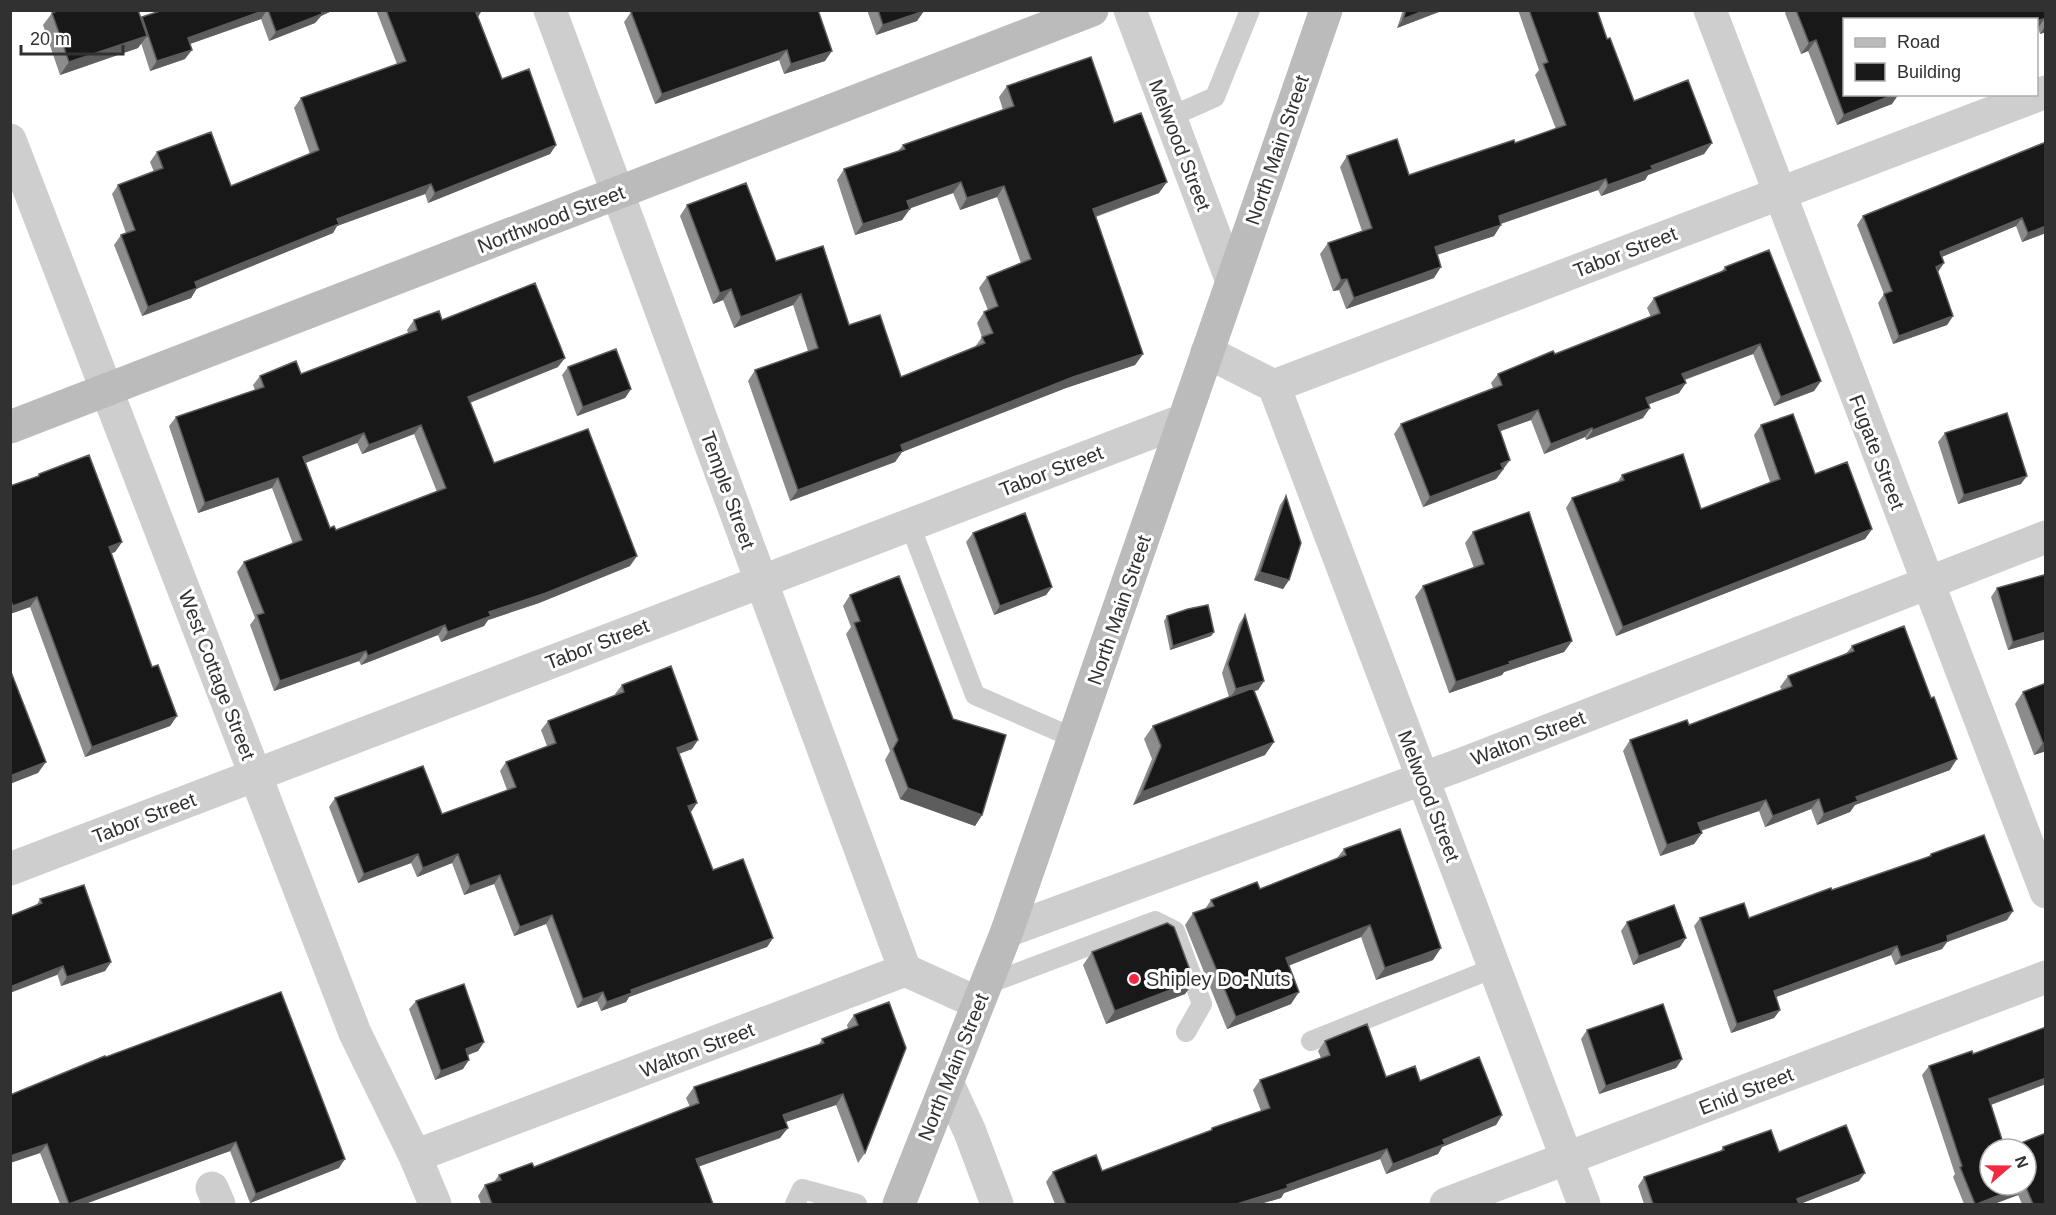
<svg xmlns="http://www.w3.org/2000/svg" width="2056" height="1215" viewBox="0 0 2056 1215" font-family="Helvetica,sans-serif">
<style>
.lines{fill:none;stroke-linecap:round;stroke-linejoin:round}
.lane{stroke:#cecece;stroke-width:20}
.street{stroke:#cecece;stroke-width:33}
.secondary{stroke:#bbb;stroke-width:33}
.wall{fill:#8c8c8c;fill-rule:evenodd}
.shaded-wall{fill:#5d5d5d}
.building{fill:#181818;stroke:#5d5d5d;stroke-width:1.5;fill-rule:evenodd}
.poi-dot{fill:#f22942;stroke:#fff;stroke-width:2}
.labels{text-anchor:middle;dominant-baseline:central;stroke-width:6;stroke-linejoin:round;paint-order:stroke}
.street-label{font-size:20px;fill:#313131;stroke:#fff}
.poi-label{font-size:20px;fill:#313131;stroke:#fff;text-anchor:start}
</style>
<rect width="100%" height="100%" fill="#fff"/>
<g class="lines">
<path class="lane" d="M 1170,117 L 1215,97 L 1250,10
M 910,525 L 975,695 L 1074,738
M 985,985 L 1155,921 L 1175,931 L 1202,1004 L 1186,1032
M 1311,1041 L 1494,968
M 795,1204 L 802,1189 L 857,1204"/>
<path class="street" d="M 550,10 L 905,970
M 1130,10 L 1231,279
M 1710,10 L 2046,892
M 10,140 L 355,1033 L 415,1156 L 435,1204
M 1207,352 L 1274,386 L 2046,92
M 1274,386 L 1584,1204
M 10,869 L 1184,420
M 1007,931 L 1465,763 L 2046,537
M 947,1082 L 970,1132 L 997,1204
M 415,1156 L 905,970 L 978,1003
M 212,1188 L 219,1204
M 1446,1204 L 2046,977"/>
<path class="secondary" d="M 10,427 L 1092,10
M 899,1204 L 1007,931 L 1326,10"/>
</g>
<path class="wall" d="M 163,10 L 334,10 L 321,16 L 315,23 L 269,41 L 261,19 L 190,44 L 185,59 L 150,71 L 141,43 L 138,48 L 60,75 L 43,25 L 52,13 L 141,19 L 142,17 Z
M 376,10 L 482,10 L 478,16 L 502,79 L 556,145 L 550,154 L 428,203 L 425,194 L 337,226 L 333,233 L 197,288 L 191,298 L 142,316 L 114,245 L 121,235 L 126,233 L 112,194 L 118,185 L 154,172 L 150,162 L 157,152 L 231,186 L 310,154 L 294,108 L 301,98 L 397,64 Z
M 818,10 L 825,61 L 784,74 L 779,60 L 655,104 L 624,22 L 631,12 Z
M 867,10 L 924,10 L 917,21 L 876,35 Z
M 1403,10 L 1444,10 L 1397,28 Z
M 1518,10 L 1597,10 L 1607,39 L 1634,101 L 1712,143 L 1704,154 L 1648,175 L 1645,180 L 1601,196 L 1598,190 L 1501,224 L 1494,236 L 1437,255 L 1434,278 L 1346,309 L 1339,290 L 1333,291 L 1320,254 L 1328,243 L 1362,231 L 1340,167 L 1347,156 L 1409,175 L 1515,143 L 1556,129 L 1535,75 L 1539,70 Z
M 1787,10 L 2046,10 L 2046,32 L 2040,34 L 2038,28 L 1845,20 L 1892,104 L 1837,125 L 1808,51 L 1801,54 L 1785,13 Z
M 1007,86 L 1114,123 L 1159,193 L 1096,217 L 1143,354 L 1135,365 L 1066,388 L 902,452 L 895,462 L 790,501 L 748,381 L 755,370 L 808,351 L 793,305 L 734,328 L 723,300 L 713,304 L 680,216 L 687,205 L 776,261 L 849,325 L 901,377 L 975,347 L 982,337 L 977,323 L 984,312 L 988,310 L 979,288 L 987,277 L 1021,263 L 997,197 L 960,210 L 953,193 L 910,208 L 902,220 L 855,235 L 837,180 L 844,169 L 898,151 L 903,145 L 1003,110 L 999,97 Z
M 2046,142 L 2046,233 L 2022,242 L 2016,226 L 1942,257 L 1938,272 L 1953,316 L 1947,325 L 1893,344 L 1878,303 L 1884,294 L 1857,225 L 1863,216 Z
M 1725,267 L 1821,381 L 1814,391 L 1774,406 L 1753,354 L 1685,380 L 1679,393 L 1649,404 L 1643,418 L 1586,440 L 1585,437 L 1544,454 L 1531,420 L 1501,431 L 1503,470 L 1496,479 L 1423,507 L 1394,434 L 1401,424 L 1493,388 L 1491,383 L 1498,374 L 1555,354 L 1651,317 L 1647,308 L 1654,298 L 1721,272 Z
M 414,320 L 442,320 L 558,367 L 470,403 L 494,463 L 630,566 L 539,603 L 488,620 L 484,626 L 441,642 L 438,635 L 361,665 L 359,661 L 274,691 L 250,625 L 255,618 L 237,572 L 244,562 L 293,544 L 272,488 L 198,513 L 169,426 L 176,417 L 255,390 L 253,385 L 260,376 L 301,374 L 408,333 L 407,330 ZM 414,434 L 437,492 L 336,530 L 330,528 L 306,463 L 357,443 L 362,454 Z
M 568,367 L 631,389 L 625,398 L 577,416 L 562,375 Z
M 1761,425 L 1815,474 L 1872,529 L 1865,539 L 1616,636 L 1566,508 L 1572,498 L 1617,483 L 1622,475 L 1701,509 L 1770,482 L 1754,435 Z
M 1945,433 L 2021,484 L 1958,504 L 1938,442 Z
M 39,474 L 122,542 L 115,552 L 111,553 L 152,667 L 177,716 L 170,726 L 85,757 L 30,607 L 10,614 L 10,486 L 37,477 Z
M 1286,496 L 1289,580 L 1283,589 L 1254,580 L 1280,505 Z
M 1473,532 L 1572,641 L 1564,652 L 1504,672 L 1502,675 L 1449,693 L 1415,597 L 1423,586 L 1474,568 L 1465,543 Z
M 973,533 L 1052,587 L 1046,595 L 994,615 L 966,542 Z
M 1997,588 L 2046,639 L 2008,650 L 1991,597 Z
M 850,595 L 982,815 L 975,826 L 900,799 L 885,760 L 890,751 L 846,634 L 851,627 L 843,606 Z
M 1245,615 L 1264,681 L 1258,690 L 1254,691 L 1265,755 L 1133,805 L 1152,759 L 1144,739 L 1153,726 L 1229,697 L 1222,673 L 1239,624 Z
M 1167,616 L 1214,632 L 1211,636 L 1170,650 L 1164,621 Z
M 1852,646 L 1950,770 L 1855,805 L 1850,812 L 1817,825 L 1811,809 L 1765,827 L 1759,811 L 1701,831 L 1702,833 L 1694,844 L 1660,856 L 1623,751 L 1630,740 L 1689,725 L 1782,690 L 1780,687 L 1788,676 L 1845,655 Z
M 622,685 L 692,749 L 679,753 L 690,812 L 713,870 L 773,938 L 767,947 L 629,997 L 626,1002 L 601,1011 L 597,1001 L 577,1008 L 546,924 L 514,936 L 494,884 L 464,895 L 452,863 L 417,877 L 411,863 L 358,883 L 329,807 L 335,798 L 442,814 L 507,790 L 500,771 L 506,762 L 547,746 L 541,730 L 548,721 L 616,695 L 615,694 Z
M 2023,692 L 2046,751 L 2034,755 L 2015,704 Z
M 1344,849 L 1433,960 L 1376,980 L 1361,937 L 1289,965 L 1291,1004 L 1227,1029 L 1185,925 L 1193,913 L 1205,909 L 1211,900 L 1260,889 L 1337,858 Z
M 1931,854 L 2007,920 L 1947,942 L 1942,949 L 1895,965 L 1891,955 L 1776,997 L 1780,1010 L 1774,1018 L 1731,1033 L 1694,926 L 1700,918 L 1749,918 L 1928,857 Z
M 40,899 L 111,962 L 105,971 L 61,986 L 36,906 Z
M 1627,922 L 1680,947 L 1633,965 L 1621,931 Z
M 1092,952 L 1194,981 L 1185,994 L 1106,1024 L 1083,965 Z
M 416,1001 L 484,1042 L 478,1051 L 468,1055 L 463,1069 L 435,1080 L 409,1009 Z
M 889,1002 L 865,1153 L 858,1163 L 836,1105 L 786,1122 L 780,1138 L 699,1166 L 713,1204 L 481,1204 L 478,1196 L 485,1185 L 494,1182 L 499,1175 L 534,1167 L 690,1107 L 686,1098 L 694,1087 L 818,1046 L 822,1039 L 848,1029 L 847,1025 L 854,1015 Z
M 2046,1027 L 2046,1084 L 1991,1105 L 1990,1185 L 2046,1133 L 2046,1204 L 2022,1204 L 2018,1195 L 1994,1204 L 1964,1204 L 1953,1177 L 1955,1174 L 1922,1075 L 1929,1066 L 1973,1054 Z
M 1587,1030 L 1682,1059 L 1676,1068 L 1599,1094 L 1581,1039 Z
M 1325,1041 L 1386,1077 L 1420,1081 L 1502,1115 L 1496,1125 L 1442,1147 L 1438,1154 L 1386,1174 L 1380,1159 L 1284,1193 L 1281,1198 L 1260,1204 L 1055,1204 L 1046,1182 L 1053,1172 L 1102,1171 L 1210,1131 L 1212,1128 L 1261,1111 L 1253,1090 L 1260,1080 L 1321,1058 L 1318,1051 Z
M 106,1057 L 339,1168 L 250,1203 L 230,1151 L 85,1204 L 60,1204 L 40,1153 L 10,1163 L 10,1095 Z
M 1723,1147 L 1779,1152 L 1859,1181 L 1800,1204 L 1644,1204 L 1638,1186 L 1644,1177 L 1720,1152 Z"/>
<path class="shaded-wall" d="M 265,10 L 267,10 L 261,19 L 181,47 L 188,38 Z
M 319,10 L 334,10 L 321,16 L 315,23 L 269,41 L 276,32 Z
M 482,10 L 478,17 L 475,11 Z
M 1426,10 L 1444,10 L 1397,28 L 1403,19 Z
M 924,11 L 917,21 L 876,35 L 883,25 Z
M 2045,18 L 2038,28 L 2037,29 L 2037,21 Z
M 2046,25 L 2046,32 L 2040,34 Z
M 147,36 L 138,48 L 60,75 L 69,62 Z
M 1816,40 L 1808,51 L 1801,54 L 1809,43 Z
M 192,50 L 185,59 L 150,71 L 157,61 Z
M 787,50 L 779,60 L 655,104 L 662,94 Z
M 832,51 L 825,61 L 784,74 L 791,64 Z
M 1895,94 L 1899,94 L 1892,104 L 1837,125 L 1844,115 Z
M 1712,143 L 1704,154 L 1648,175 L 1645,180 L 1601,196 L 1608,185 L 1651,166 Z
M 556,145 L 550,154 L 428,203 L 435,193 Z
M 1606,179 L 1598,190 L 1491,227 L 1499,216 Z
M 961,182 L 953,193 L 900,212 L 907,201 Z
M 1167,182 L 1159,193 L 1085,220 L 1093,209 Z
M 431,184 L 425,194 L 337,226 L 333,233 L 189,292 L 197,288 L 191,298 L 142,316 L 148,307 L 195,282 L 337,219 Z
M 1004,186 L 997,197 L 960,210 L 967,198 Z
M 910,209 L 902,220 L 855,235 L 863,224 Z
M 2022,218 L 2016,226 L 1934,260 L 1940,252 Z
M 1501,225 L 1494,236 L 1427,258 L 1435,247 Z
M 2046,226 L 2046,233 L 2022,242 L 2028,233 Z
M 1944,263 L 1938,272 L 1936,267 Z
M 1441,267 L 1434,278 L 1346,309 L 1354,298 Z
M 1347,279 L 1339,290 L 1333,291 L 1341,280 Z
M 731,289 L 723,300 L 713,304 L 720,293 Z
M 801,294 L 793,305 L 734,328 L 741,317 Z
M 1953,316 L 1947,325 L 1893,344 L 1899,336 Z
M 1760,344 L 1753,354 L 1675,383 L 1682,374 Z
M 1143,354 L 1135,365 L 1066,388 L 902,452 L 895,462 L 790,501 L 798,490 L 901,445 L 1073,377 Z
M 565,358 L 558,367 L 461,406 L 468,397 Z
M 1821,381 L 1814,391 L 1774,406 L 1781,397 Z
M 1686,383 L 1679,393 L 1639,408 L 1646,398 Z
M 631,389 L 625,398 L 577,416 L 583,407 Z
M 1650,408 L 1643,418 L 1586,440 L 1593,430 Z
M 1538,410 L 1531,420 L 1492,434 L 1498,425 Z
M 421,425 L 414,434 L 362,454 L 369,445 Z
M 1592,428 L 1585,437 L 1544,454 L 1551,444 Z
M 364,433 L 357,443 L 297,466 L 303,457 Z
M 1510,460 L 1496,479 L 1423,507 L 1430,497 Z
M 2027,476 L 2021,484 L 1958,504 L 1964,495 Z
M 278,478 L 272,488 L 198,513 L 205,503 Z
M 1872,529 L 1865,539 L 1616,636 L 1623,627 Z
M 122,542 L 115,552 L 102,557 L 109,547 Z
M 637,556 L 630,566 L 539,603 L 488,620 L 484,626 L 441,642 L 448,632 L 489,612 Z
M 1260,572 L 1289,580 L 1283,589 L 1254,580 Z
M 1052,587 L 1046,595 L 994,615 L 1000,606 Z
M 37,597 L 30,607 L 10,614 L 10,610 L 13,606 Z
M 445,625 L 438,635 L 361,665 L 368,656 Z
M 1214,632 L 1211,636 L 1170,650 L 1173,646 Z
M 2046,632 L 2046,639 L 2008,650 L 2013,642 Z
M 1572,641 L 1564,652 L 1504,672 L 1502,675 L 1449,693 L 1456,682 L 1509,662 Z
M 366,651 L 359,661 L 274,691 L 280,681 Z
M 1264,681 L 1258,690 L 1230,698 L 1236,689 Z
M 177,716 L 170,726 L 85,757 L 92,747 Z
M 698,740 L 692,749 L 671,757 L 677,748 Z
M 1274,742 L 1265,755 L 1133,805 L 1142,792 Z
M 2046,742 L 2046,751 L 2034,755 L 2043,743 Z
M 1957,759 L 1950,770 L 1855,805 L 1850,812 L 1817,825 L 1824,814 L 1856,797 Z
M 46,762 L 38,773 L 10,784 L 10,776 Z
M 908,788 L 982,815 L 975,826 L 900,799 Z
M 1819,799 L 1811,809 L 1765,827 L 1773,816 Z
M 1766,800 L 1759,811 L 1690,834 L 1698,823 Z
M 697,803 L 691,812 L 682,815 L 688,806 Z
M 1702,833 L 1694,844 L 1660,856 L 1667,845 Z
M 418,854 L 411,863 L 358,883 L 364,874 Z
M 458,854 L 452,863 L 417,877 L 423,868 Z
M 500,875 L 494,884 L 464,895 L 470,886 Z
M 2013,911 L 2007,920 L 1947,942 L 1942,949 L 1895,965 L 1901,957 L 1947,936 Z
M 552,915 L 546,924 L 514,936 L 520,927 Z
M 1370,925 L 1361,937 L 1278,970 L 1286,958 Z
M 773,938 L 767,947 L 629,997 L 626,1002 L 601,1011 L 607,1002 L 631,990 Z
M 1686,938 L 1680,947 L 1633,965 L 1639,956 Z
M 1897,946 L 1891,955 L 1768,1000 L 1774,991 Z
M 1441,948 L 1433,960 L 1376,980 L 1385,968 Z
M 111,962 L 105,971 L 61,986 L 67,977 Z
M 63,966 L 57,975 L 10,993 L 10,987 Z
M 1194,981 L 1185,994 L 1106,1024 L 1115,1011 Z
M 603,992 L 597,1001 L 577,1008 L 583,999 Z
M 1299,992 L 1291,1004 L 1227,1029 L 1236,1017 Z
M 1780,1010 L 1774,1018 L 1731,1033 L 1737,1024 Z
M 484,1042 L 478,1051 L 460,1058 L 466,1049 Z
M 1682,1059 L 1676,1068 L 1599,1094 L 1606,1086 Z
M 469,1060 L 463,1069 L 435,1080 L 441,1071 Z
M 2046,1078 L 2046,1084 L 1982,1108 L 1989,1099 Z
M 843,1094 L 836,1105 L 776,1125 L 783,1115 Z
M 1502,1115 L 1496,1125 L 1442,1147 L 1438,1154 L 1386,1174 L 1393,1164 L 1443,1140 Z
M 788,1128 L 780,1138 L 689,1170 L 696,1159 Z
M 236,1142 L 230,1151 L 85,1204 L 69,1204 Z
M 47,1144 L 40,1153 L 10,1163 L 10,1156 Z
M 1387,1149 L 1380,1159 L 1284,1193 L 1281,1198 L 1260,1204 L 1237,1204 L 1287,1185 Z
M 345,1159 L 339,1168 L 250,1203 L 256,1194 Z
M 1865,1173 L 1859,1181 L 1800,1204 L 1793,1204 L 1797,1199 Z
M 2025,1185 L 2018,1195 L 1994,1204 L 1977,1204 Z"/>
<path class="building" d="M 59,10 L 138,10 L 147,36 L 69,62 L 52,13 Z
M 163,10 L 265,10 L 188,38 L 192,50 L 157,61 L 142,17 Z
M 268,10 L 321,10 L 322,14 L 276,32 Z
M 386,10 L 475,10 L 502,79 L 529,69 L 556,145 L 435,193 L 431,184 L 337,219 L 339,224 L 195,282 L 197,288 L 148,307 L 121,235 L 135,230 L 118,185 L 163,168 L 157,152 L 211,132 L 231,186 L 319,150 L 301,98 L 406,61 Z
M 636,10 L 818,10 L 832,51 L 791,64 L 787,50 L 662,94 L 631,12 Z
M 878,10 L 924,10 L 924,11 L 883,25 Z
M 1406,10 L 1426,10 L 1403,19 Z
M 1529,10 L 1597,10 L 1607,39 L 1610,38 L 1634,101 L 1688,80 L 1712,143 L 1651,166 L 1653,169 L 1608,185 L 1606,179 L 1499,216 L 1501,225 L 1435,247 L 1441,267 L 1354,298 L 1347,279 L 1341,280 L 1328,243 L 1372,228 L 1347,156 L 1397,139 L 1409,175 L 1514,140 L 1515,143 L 1566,125 L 1543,64 L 1548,62 Z
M 1796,10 L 2046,10 L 2046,18 L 2037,21 L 2037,20 L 1845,20 L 1845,94 L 1895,94 L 1844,115 L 1816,40 L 1809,43 Z
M 1091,57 L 1114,123 L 1141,113 L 1167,182 L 1093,209 L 1143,354 L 1073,377 L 901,445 L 903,451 L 798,490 L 755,370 L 818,348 L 801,294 L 741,317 L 731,289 L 720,293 L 687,205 L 746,183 L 776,261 L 823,246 L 849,325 L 880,315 L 901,377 L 985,343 L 982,337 L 993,333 L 984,312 L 998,306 L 987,277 L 1031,259 L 1004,186 L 967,198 L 961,182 L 907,201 L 910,209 L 863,224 L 844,169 L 905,149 L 903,145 L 1014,106 L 1007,86 Z
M 2046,142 L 2046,226 L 2028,233 L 2022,218 L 1940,252 L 1944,263 L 1936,267 L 1953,316 L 1899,336 L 1884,294 L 1892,291 L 1863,216 Z
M 1769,250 L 1821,381 L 1781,397 L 1760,344 L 1682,374 L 1686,383 L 1646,398 L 1650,408 L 1593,430 L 1592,428 L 1551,444 L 1538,410 L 1498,425 L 1510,460 L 1501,464 L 1503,469 L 1430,497 L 1401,424 L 1502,385 L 1498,374 L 1553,351 L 1555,354 L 1660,313 L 1654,298 L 1726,270 L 1725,267 Z
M 535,283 L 565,358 L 468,397 L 494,463 L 588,429 L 637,556 L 546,593 L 489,612 L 491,616 L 448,632 L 445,625 L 368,656 L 366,651 L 280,681 L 257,615 L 264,613 L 244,562 L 302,540 L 278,478 L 205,503 L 176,417 L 264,387 L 260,376 L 296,361 L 301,374 L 417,330 L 414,320 L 439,311 L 442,320 ZM 421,425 L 446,488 L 336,530 L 334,526 L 330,528 L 303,457 L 364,433 L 369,445 Z
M 616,349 L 631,389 L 583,407 L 568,367 Z
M 2007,413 L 2027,476 L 1964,495 L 1945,433 Z
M 1793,414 L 1815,474 L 1847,462 L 1872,529 L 1623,627 L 1572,498 L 1624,480 L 1622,475 L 1683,454 L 1701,509 L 1780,479 L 1761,425 Z
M 89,455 L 122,542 L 109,547 L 152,667 L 158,665 L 177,716 L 92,747 L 37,597 L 13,606 L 10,599 L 10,486 L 39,476 L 39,474 Z
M 1286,496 L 1301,543 L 1289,580 L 1260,572 Z
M 1529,512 L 1572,641 L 1509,662 L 1510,664 L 1456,682 L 1423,586 L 1484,564 L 1473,532 Z
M 1025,513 L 1052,587 L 1000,606 L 973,533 Z
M 2044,575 L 2046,580 L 2046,632 L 2013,642 L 1997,588 Z
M 899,576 L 953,719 L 1006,735 L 982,815 L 908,788 L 893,749 L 898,740 L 854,623 L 860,621 L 850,595 Z
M 1208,605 L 1214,632 L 1173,646 L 1167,616 L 1188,609 Z
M 1245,615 L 1264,681 L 1236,689 L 1228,664 Z
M 1904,626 L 1931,698 L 1934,697 L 1957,759 L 1856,797 L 1858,801 L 1824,814 L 1819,799 L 1773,816 L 1766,800 L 1698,823 L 1702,833 L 1667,845 L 1630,740 L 1687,720 L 1689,725 L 1792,686 L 1788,676 L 1854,651 L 1852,646 Z
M 671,666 L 698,740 L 677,748 L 697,803 L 688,806 L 713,870 L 743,859 L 773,938 L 631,990 L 632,993 L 607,1002 L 603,992 L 583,999 L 552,915 L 520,927 L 500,875 L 470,886 L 458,854 L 423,868 L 418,854 L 364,874 L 335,798 L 423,766 L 442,814 L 516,787 L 506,762 L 556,743 L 548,721 L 624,692 L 622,685 Z
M 10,672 L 11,672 L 46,762 L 10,776 Z
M 2046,683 L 2046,742 L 2043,743 L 2023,692 Z
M 1253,688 L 1274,742 L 1142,792 L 1161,746 L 1153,726 Z
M 1400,829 L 1441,948 L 1385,968 L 1370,925 L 1286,958 L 1299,992 L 1236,1017 L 1193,913 L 1214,906 L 1211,900 L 1257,882 L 1260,889 L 1346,855 L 1344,849 Z
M 1984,835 L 2013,911 L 1947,936 L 1948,941 L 1901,957 L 1897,946 L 1774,991 L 1780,1010 L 1737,1024 L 1700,918 L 1744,903 L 1749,918 L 1831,888 L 1832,890 L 1931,856 L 1931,854 Z
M 84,885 L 111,962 L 67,977 L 63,966 L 10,987 L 10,916 L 42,903 L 40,899 Z
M 1674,905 L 1686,938 L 1639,956 L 1627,922 Z
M 1167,923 L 1174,927 L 1194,981 L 1115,1011 L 1092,952 Z
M 464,984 L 484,1042 L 466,1049 L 469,1060 L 441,1071 L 416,1001 Z
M 281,992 L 345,1159 L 256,1194 L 236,1142 L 69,1204 L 47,1144 L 10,1156 L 10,1095 L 105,1056 L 106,1057 Z
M 889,1002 L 906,1048 L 865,1153 L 843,1094 L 783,1115 L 788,1128 L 696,1159 L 713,1204 L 492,1204 L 485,1185 L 501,1180 L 499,1175 L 532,1163 L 534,1167 L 699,1103 L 694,1087 L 824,1043 L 822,1039 L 858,1025 L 854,1015 Z
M 1663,1004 L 1682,1059 L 1606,1086 L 1587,1030 Z
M 1367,1024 L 1386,1077 L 1415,1066 L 1420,1081 L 1479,1057 L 1502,1115 L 1443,1140 L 1445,1144 L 1393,1164 L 1387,1149 L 1287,1185 L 1288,1188 L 1237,1204 L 1066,1204 L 1053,1172 L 1096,1155 L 1102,1171 L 1212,1130 L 1212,1128 L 1270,1108 L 1260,1080 L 1330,1055 L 1325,1041 Z
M 2046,1027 L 2046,1078 L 1989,1099 L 2005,1149 L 1990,1149 L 1990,1185 L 2026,1185 L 2026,1149 L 2006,1149 L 2046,1133 L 2046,1204 L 2033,1204 L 2025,1185 L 1977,1204 L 1975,1204 L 1960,1167 L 1962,1166 L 1929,1066 L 1972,1051 L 1973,1054 Z
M 1846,1125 L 1865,1173 L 1797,1199 L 1799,1204 L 1653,1204 L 1644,1177 L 1724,1150 L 1723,1147 L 1771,1130 L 1779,1152 Z"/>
<circle class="poi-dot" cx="1134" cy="979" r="6"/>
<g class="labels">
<g class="street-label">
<text transform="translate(1180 145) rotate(69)">Melwood Street</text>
<text transform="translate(1277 150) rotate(-71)">North Main Street</text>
<text transform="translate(551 219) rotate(-21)">Northwood Street</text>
<text transform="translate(1625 252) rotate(-21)">Tabor Street</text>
<text transform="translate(1877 452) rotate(69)">Fugate Street</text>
<text transform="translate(1051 471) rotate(-21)">Tabor Street</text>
<text transform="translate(728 490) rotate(70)">Temple Street</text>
<text transform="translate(1119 610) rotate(-71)">North Main Street</text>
<text transform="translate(597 644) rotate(-21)">Tabor Street</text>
<text transform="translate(217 675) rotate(69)">West Cottage Street</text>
<text transform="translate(1528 738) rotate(-21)">Walton Street</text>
<text transform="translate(1429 796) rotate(69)">Melwood Street</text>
<text transform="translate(144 818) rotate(-21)">Tabor Street</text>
<text transform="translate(697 1050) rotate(-21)">Walton Street</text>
<text transform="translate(953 1067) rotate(-68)">North Main Street</text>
<text transform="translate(1746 1091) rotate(-21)">Enid Street</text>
</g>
<g class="poi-label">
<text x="1146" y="979">Shipley Do-Nuts</text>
</g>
</g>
<rect width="2056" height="1215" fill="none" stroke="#313131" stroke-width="24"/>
<rect x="1843" y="18" width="195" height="78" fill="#ffffff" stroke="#adadad" stroke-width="1.5"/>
<rect x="1855" y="38" width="30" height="9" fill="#bbbbbb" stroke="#adadad" stroke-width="1.5"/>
<text x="1897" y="48" font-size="18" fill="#313131">Road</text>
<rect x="1855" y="63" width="30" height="18" fill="#181818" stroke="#adadad" stroke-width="1.5"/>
<text x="1897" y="78" font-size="18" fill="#313131">Building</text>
<g transform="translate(2008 1167) rotate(70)"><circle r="28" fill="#ffffff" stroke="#adadad" stroke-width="1.5"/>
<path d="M0-4.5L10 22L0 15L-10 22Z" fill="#f22942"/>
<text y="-9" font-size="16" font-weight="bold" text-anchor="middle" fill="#313131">N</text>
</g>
<path d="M21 45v9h102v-9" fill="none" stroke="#313131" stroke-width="3"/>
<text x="30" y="45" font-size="18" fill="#313131" stroke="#ffffff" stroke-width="4.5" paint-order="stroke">20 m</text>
</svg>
